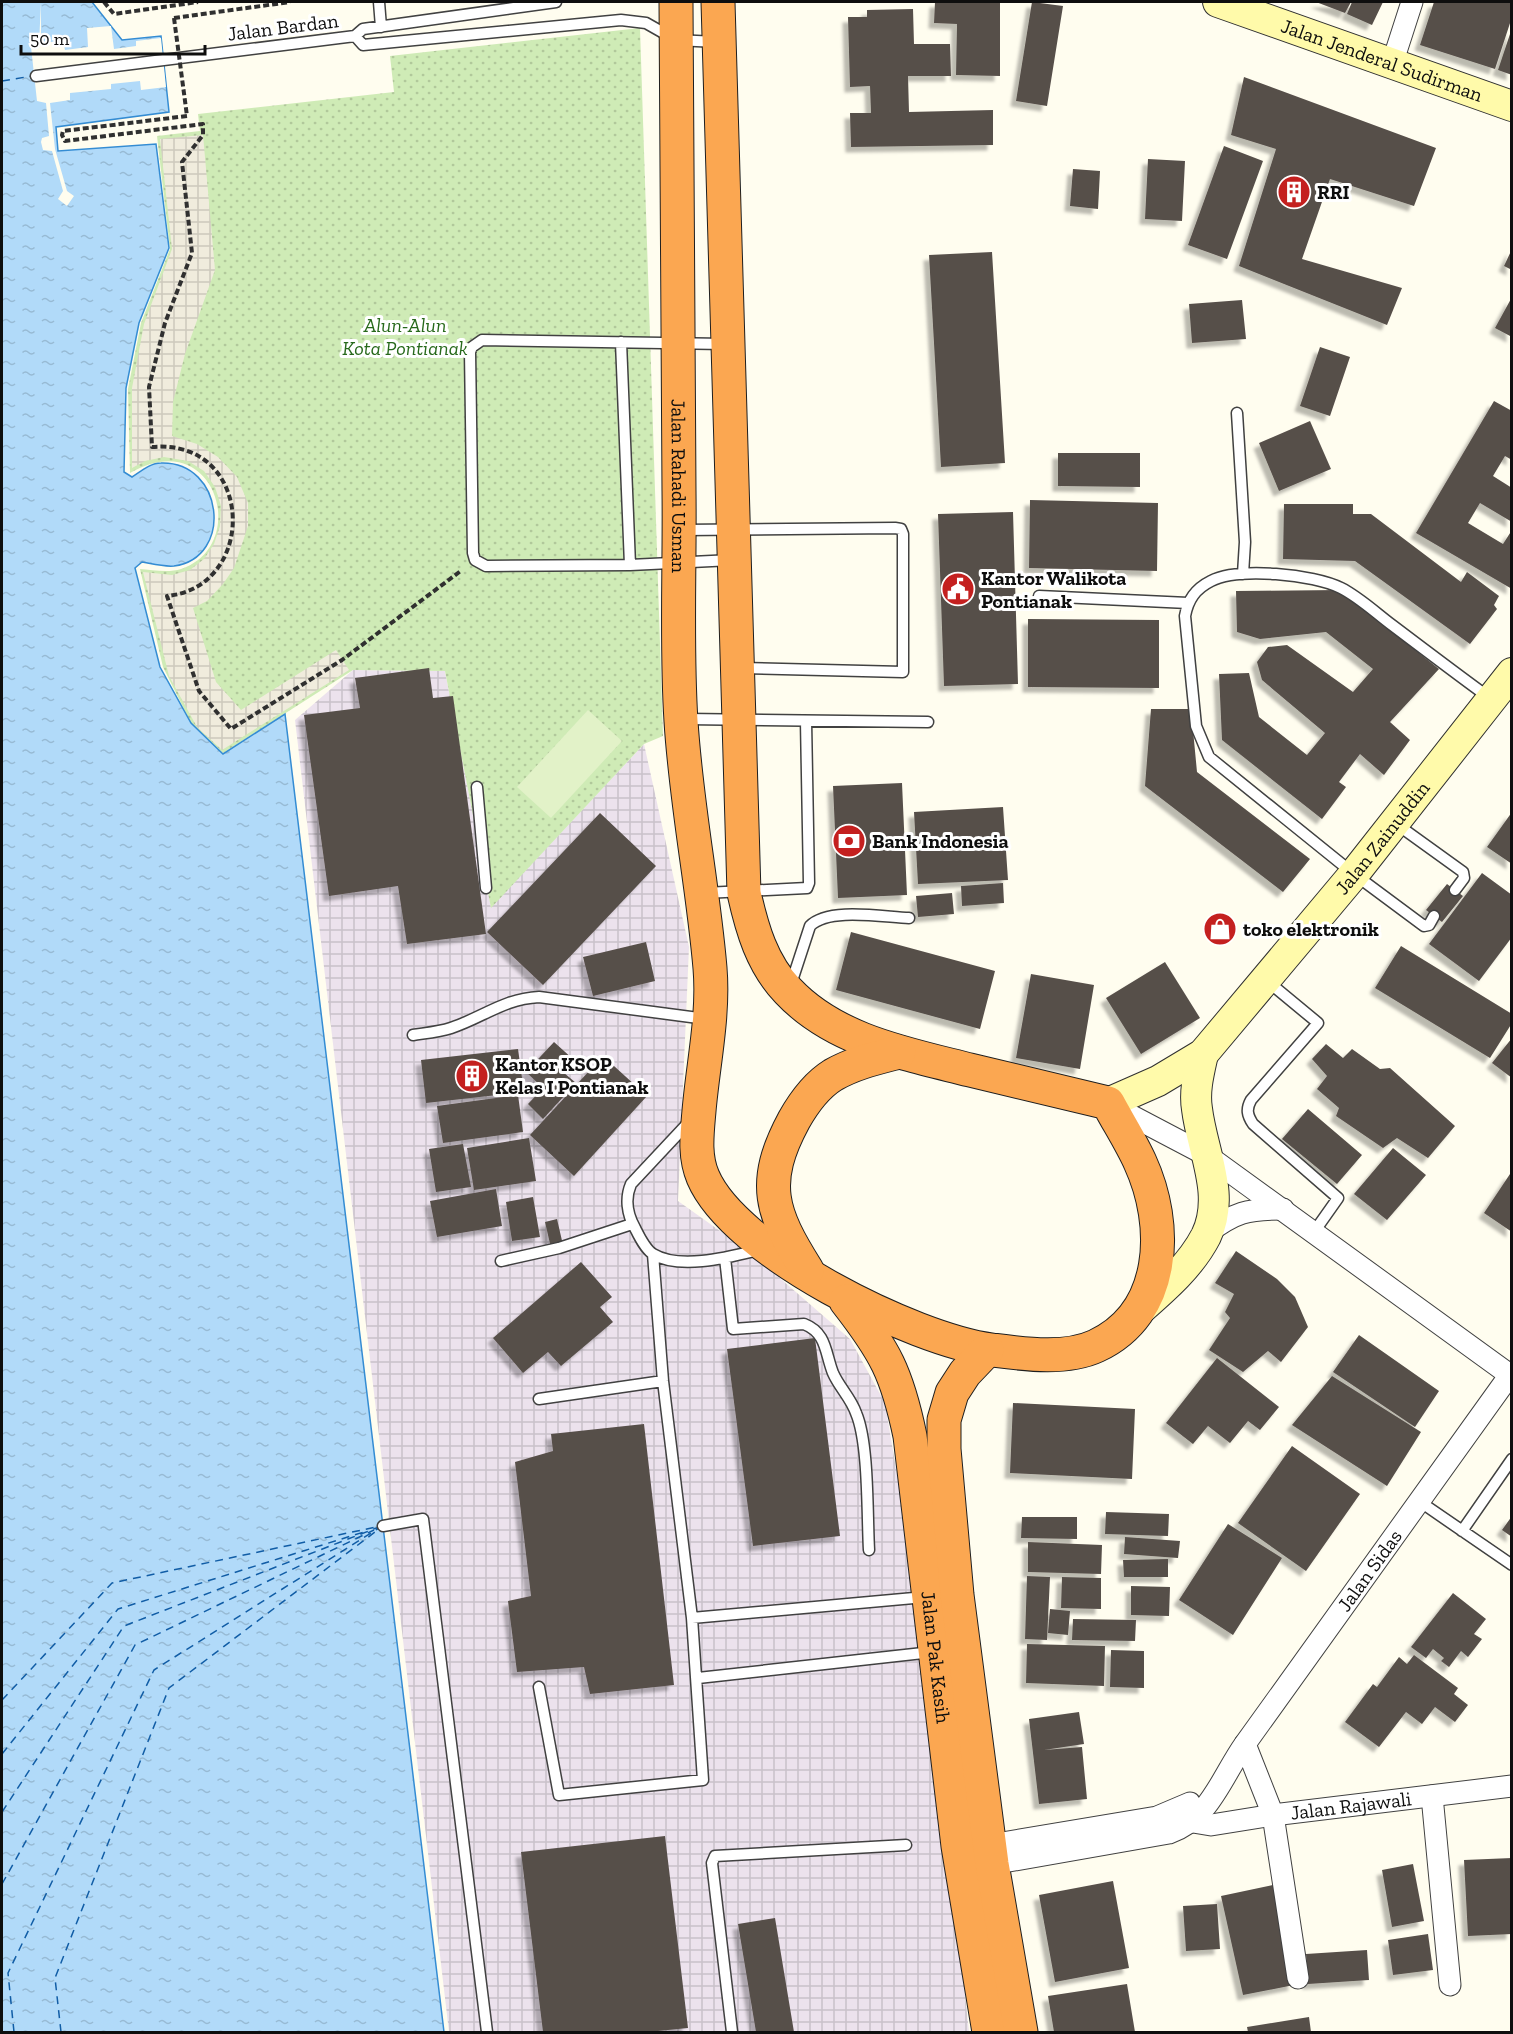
<svg xmlns="http://www.w3.org/2000/svg" width="1513" height="2034" viewBox="0 0 1513 2034" font-family="'Zilla Slab',serif">
<style>
.industrial{fill:url(#industrial-grid)}
.park{fill:url(#park-dots)}
.pitch{fill:#e2f2c8}
.plaza{fill:url(#plaza-grid)}
.water{fill:url(#water-ripples);stroke:#348cd3;stroke-width:1.5}
.pier{fill:#fffdef}
.lines{fill:none;stroke-linecap:round;stroke-linejoin:round}
.ferry{stroke:#115da6;stroke-width:1.5;stroke-dasharray:8 6;stroke-linecap:butt}
.building{fill:#574f4a;filter:url(#shadow)}
.lane-casing{stroke:#414141;stroke-width:13}
.street-casing{stroke:#414141;stroke-width:23}
.secondary-casing{stroke:#303030;stroke-width:32}
.highway-casing{stroke:#1f1f1f;stroke-width:35}
.path{stroke:#303030;stroke-width:4;stroke-dasharray:6 3;stroke-linecap:butt}
.lane{stroke:#fff;stroke-width:10}
.street{stroke:#fff;stroke-width:21}
.secondary{stroke:#fffaaa;stroke-width:30}
.highway{stroke:#fba751;stroke-width:33}
.path-bridge{stroke:#303030;stroke-width:4;stroke-dasharray:6 3;stroke-linecap:butt}
.labels{text-anchor:middle;dominant-baseline:central;stroke-width:6;stroke-linejoin:round;paint-order:stroke}
.street-label{font-size:20px;fill:#0e0e0e;stroke:#fff}
.poi-label{font-size:20px;font-weight:bold;fill:#0e0e0e;stroke:#fff;text-anchor:start}
.park-label{font-size:20px;font-style:italic;fill:#27691b;stroke:#fff}
</style>
<defs>
<pattern id="industrial-grid" width="8" height="8" patternUnits="userSpaceOnUse" patternTransform="scale(1.5)"><rect width="8" height="8" fill="#ece2ed"/><path d="M0 4h8M4 0v8" fill="none" stroke="#c9c1ca"/></pattern>
<pattern id="park-dots" width="8" height="8" patternUnits="userSpaceOnUse" patternTransform="scale(1.5)"><rect width="8" height="8" fill="#cfebb6"/><path d="M2 2h.1M6 6h.1" fill="none" stroke="#b1c89b" stroke-width="1.8" stroke-linecap="round"/></pattern>
<pattern id="plaza-grid" width="8" height="8" patternUnits="userSpaceOnUse" patternTransform="scale(1.5)"><rect width="8" height="8" fill="#f0ecdd"/><path d="M0 4h8M4 0v8" fill="none" stroke="#cdc9bc"/></pattern>
<pattern id="water-ripples" width="26" height="14" patternUnits="userSpaceOnUse" patternTransform="scale(1.5)"><rect width="26" height="14" fill="#b1daf9"/><path d="M2 4q2-2 4 0t4 0M15 11q2-2 4 0t4 0" fill="none" stroke="#97bad4"/></pattern>
<filter id="shadow"><feDropShadow dx="-5.5" dy="5.5" stdDeviation="1.5" flood-color="#0004"/></filter>
</defs>
<rect width="100%" height="100%" fill="#fffdef"/>
<path class="industrial" d="M 353,670 L 445,671 L 491,907 L 644,744 L 689,947 L 678,1201 L 751,1253 L 850,1339 L 885,1403 L 932,1683 L 969,2032 L 449,2032 L 295,720 Z"/>
<path class="park" d="M 640,28 L 663,736 L 644,744 L 491,908 L 445,671 L 353,670 L 223,753 L 191,723 L 163,667 L 140,569 C 152,570 169,573 181,569 C 251,546 216,423 130,473 L 128,389 L 141,323 L 170,249 L 157,136 L 200,131 L 198,114 L 394,92 L 390,56 Z"/>
<path class="pitch" d="M 588,710 L 622,741 L 551,818 L 517,787 Z"/>
<path class="plaza" d="M 203,135 L 215,270 L 185,354 L 173,402 L 172,436 L 197,444 L 218,457 L 237,477 L 248,503 L 248,526 L 234,568 L 223,584 L 207,601 L 193,608 L 216,682 L 241,710 L 336,650 L 349,670 L 222,750 L 197,727 L 169,676 L 143,572 L 172,575 L 190,570 L 204,559 L 214,544 L 220,526 L 221,506 L 215,487 L 204,471 L 188,461 L 164,457 L 145,461 L 132,468 L 132,388 L 144,324 L 172,249 L 160,139 Z"/>
<path class="water" d="M 2,2 L 92,2 L 122,40 L 161,36 L 169,112 L 56,127 L 58,151 L 156,144 L 169,248 L 139,323 L 126,388 L 124,472 L 132,477 C 140,472 150,463 161,463 C 224,461 234,558 174,566 C 164,567 153,564 142,562 L 135,568 L 160,667 L 191,723 L 223,754 L 285,714 L 444,2032 L 2,2032 Z"/>
<path class="pier" d="M 41,2 L 41,43 L 63,41 L 65,50 L 88,47 L 87,28 L 111,26 L 114,49 L 136,46 L 136,41 L 161,38 L 166,87 L 141,90 L 140,81 L 111,84 L 111,89 L 70,93 L 70,100 L 50,103 L 55,149 L 67,191 L 74,196 L 67,206 L 58,199 L 63,191 L 52,151 L 43,150 L 41,142 L 42,138 L 49,136 L 46,103 L 37,101 L 31,47 L 39,44 Z"/>
<g class="lines">
<path class="ferry" d="M 2,81 L 32,76
M 2,1700 L 112,1583 L 376,1527
M 2,1754 L 118,1609 L 367,1531
M 2,1812 L 124,1626 L 379,1527
M 2,1884 L 135,1645 L 374,1530
M 14,2032 L 8,1973 L 154,1670 L 379,1528
M 61,2032 L 55,1978 L 169,1688 L 375,1532"/>
</g>
<path class="building" d="M 935,2 L 1000,2 L 1000,76 L 956,75 L 957,24 L 934,23 Z
M 1032,2 L 1063,6 L 1047,106 L 1016,101 Z
M 1316,2 L 1351,2 L 1345,13 Z
M 1352,2 L 1383,2 L 1372,25 L 1347,14 Z
M 1434,2 L 1512,3 L 1512,17 L 1495,69 L 1420,45 Z
M 913,9 L 914,44 L 950,44 L 951,76 L 908,76 L 909,112 L 993,110 L 993,145 L 851,147 L 850,113 L 871,113 L 870,86 L 850,87 L 848,17 L 867,17 L 867,10 Z
M 1512,28 L 1512,75 L 1498,70 Z
M 1244,77 L 1436,148 L 1414,206 L 1330,179 L 1302,259 L 1402,288 L 1387,325 L 1239,266 L 1276,149 L 1231,135 Z
M 1224,146 L 1263,161 L 1227,259 L 1188,245 Z
M 1148,159 L 1185,161 L 1182,221 L 1145,219 Z
M 1073,169 L 1100,171 L 1098,209 L 1070,206 Z
M 1512,249 L 1512,270 L 1504,266 Z
M 992,252 L 1005,463 L 941,467 L 929,255 Z
M 1512,297 L 1512,337 L 1495,328 Z
M 1242,300 L 1246,339 L 1192,343 L 1189,304 Z
M 1320,347 L 1350,357 L 1330,416 L 1300,406 Z
M 1494,401 L 1512,411 L 1512,460 L 1505,456 L 1493,476 L 1512,488 L 1512,522 L 1480,503 L 1468,523 L 1503,544 L 1512,530 L 1512,589 L 1416,533 Z
M 1310,421 L 1331,469 L 1279,491 L 1259,443 Z
M 1058,453 L 1140,453 L 1140,487 L 1058,486 Z
M 1030,500 L 1158,503 L 1157,571 L 1029,568 Z
M 1284,504 L 1353,504 L 1353,514 L 1371,514 L 1461,582 L 1467,572 L 1499,596 L 1494,605 L 1497,609 L 1470,644 L 1355,561 L 1283,559 Z
M 1013,512 L 1018,684 L 944,686 L 938,514 Z
M 1340,590 L 1439,669 L 1390,722 L 1410,740 L 1384,775 L 1360,754 L 1339,782 L 1346,787 L 1322,819 L 1222,740 L 1219,674 L 1249,673 L 1259,717 L 1307,755 L 1325,733 L 1262,680 L 1257,662 L 1268,647 L 1287,645 L 1353,692 L 1373,669 L 1326,632 L 1260,639 L 1237,632 L 1236,591 Z
M 1028,619 L 1159,620 L 1159,688 L 1028,687 Z
M 429,668 L 433,698 L 453,696 L 486,934 L 407,944 L 398,886 L 329,896 L 304,715 L 360,708 L 355,678 Z
M 1151,709 L 1191,709 L 1197,772 L 1310,859 L 1283,892 L 1145,786 Z
M 902,783 L 907,895 L 838,898 L 833,786 Z
M 1003,807 L 1008,880 L 918,884 L 914,812 Z
M 1512,812 L 1512,864 L 1487,847 Z
M 600,813 L 656,866 L 543,985 L 487,932 Z
M 1482,873 L 1512,895 L 1512,937 L 1479,981 L 1429,944 Z
M 1003,883 L 1004,903 L 962,906 L 961,886 Z
M 1447,884 L 1463,896 L 1442,922 L 1426,910 Z
M 952,893 L 954,914 L 918,917 L 916,896 Z
M 851,932 L 995,971 L 980,1029 L 836,990 Z
M 646,942 L 655,981 L 593,996 L 583,957 Z
M 1401,946 L 1512,1014 L 1512,1023 L 1490,1058 L 1375,988 Z
M 1165,962 L 1200,1018 L 1141,1054 L 1106,998 Z
M 1031,974 L 1094,985 L 1080,1069 L 1016,1058 Z
M 1512,1038 L 1512,1078 L 1492,1063 Z
M 554,1042 L 574,1060 L 563,1072 L 576,1083 L 543,1119 L 528,1104 L 543,1088 L 526,1072 Z
M 1326,1044 L 1343,1058 L 1352,1049 L 1380,1069 L 1390,1068 L 1455,1126 L 1428,1158 L 1397,1138 L 1383,1148 L 1336,1116 L 1339,1108 L 1317,1089 L 1327,1076 L 1312,1059 Z
M 518,1049 L 524,1092 L 426,1103 L 421,1060 Z
M 603,1056 L 647,1096 L 574,1176 L 530,1135 Z
M 518,1095 L 523,1132 L 443,1143 L 437,1106 Z
M 1308,1109 L 1362,1155 L 1337,1184 L 1282,1139 Z
M 529,1138 L 536,1181 L 474,1190 L 467,1148 Z
M 463,1144 L 471,1187 L 436,1192 L 429,1149 Z
M 1393,1148 L 1426,1175 L 1387,1220 L 1354,1194 Z
M 1510,1174 L 1512,1175 L 1512,1232 L 1484,1213 Z
M 496,1189 L 502,1226 L 437,1237 L 430,1201 Z
M 533,1197 L 540,1237 L 512,1241 L 506,1202 Z
M 557,1219 L 563,1245 L 551,1248 L 545,1222 Z
M 1236,1251 L 1277,1279 L 1295,1297 L 1308,1327 L 1281,1362 L 1268,1351 L 1243,1372 L 1209,1350 L 1230,1318 L 1225,1312 L 1234,1294 L 1215,1283 Z
M 581,1262 L 612,1297 L 600,1307 L 613,1322 L 561,1366 L 548,1352 L 523,1373 L 493,1338 Z
M 1359,1335 L 1439,1391 L 1415,1427 L 1333,1372 Z
M 815,1338 L 840,1536 L 753,1546 L 727,1349 Z
M 1217,1358 L 1279,1407 L 1260,1430 L 1248,1421 L 1230,1443 L 1208,1426 L 1193,1444 L 1166,1423 Z
M 1332,1376 L 1421,1432 L 1387,1486 L 1292,1425 Z
M 1013,1403 L 1135,1409 L 1132,1479 L 1010,1473 Z
M 644,1424 L 674,1685 L 590,1694 L 584,1667 L 517,1672 L 508,1601 L 531,1596 L 515,1462 L 553,1451 L 551,1434 Z
M 1292,1446 L 1360,1494 L 1306,1571 L 1238,1523 Z
M 1106,1512 L 1169,1514 L 1168,1536 L 1105,1534 Z
M 1512,1516 L 1512,1537 L 1502,1530 Z
M 1022,1517 L 1077,1517 L 1077,1539 L 1021,1538 Z
M 1228,1524 L 1282,1558 L 1233,1635 L 1179,1600 Z
M 1125,1537 L 1180,1541 L 1178,1558 L 1124,1554 Z
M 1028,1542 L 1102,1545 L 1101,1574 L 1028,1572 Z
M 1168,1559 L 1168,1577 L 1124,1577 L 1123,1560 Z
M 1027,1576 L 1050,1577 L 1047,1640 L 1025,1639 Z
M 1062,1577 L 1101,1578 L 1101,1609 L 1061,1608 Z
M 1131,1586 L 1170,1587 L 1169,1616 L 1131,1615 Z
M 1453,1593 L 1486,1619 L 1474,1634 L 1482,1639 L 1468,1657 L 1461,1651 L 1449,1667 L 1441,1661 L 1444,1658 L 1433,1649 L 1426,1658 L 1411,1647 Z
M 1050,1609 L 1070,1611 L 1068,1635 L 1048,1633 Z
M 1073,1619 L 1136,1620 L 1135,1641 L 1072,1640 Z
M 1027,1644 L 1105,1646 L 1104,1686 L 1026,1683 Z
M 1111,1650 L 1144,1651 L 1144,1688 L 1110,1687 Z
M 1414,1655 L 1458,1688 L 1454,1694 L 1468,1705 L 1455,1722 L 1435,1707 L 1422,1724 L 1406,1712 L 1379,1747 L 1345,1722 L 1373,1684 L 1377,1687 L 1399,1657 L 1407,1664 Z
M 1079,1712 L 1084,1744 L 1044,1750 L 1082,1747 L 1087,1799 L 1039,1804 L 1029,1719 Z
M 665,1836 L 688,2028 L 648,2032 L 543,2032 L 521,1852 Z
M 1512,1858 L 1512,1934 L 1468,1936 L 1464,1860 Z
M 1413,1864 L 1424,1921 L 1392,1927 L 1382,1870 Z
M 1113,1881 L 1129,1968 L 1055,1982 L 1039,1895 Z
M 1273,1885 L 1294,1985 L 1243,1995 L 1221,1896 Z
M 1217,1904 L 1220,1949 L 1186,1951 L 1183,1906 Z
M 775,1918 L 794,2032 L 756,2032 L 738,1924 Z
M 1428,1934 L 1433,1970 L 1393,1975 L 1388,1940 Z
M 1367,1950 L 1369,1980 L 1308,1984 L 1306,1954 Z
M 1127,1984 L 1135,2032 L 1054,2032 L 1048,1996 Z
M 1309,2017 L 1311,2032 L 1248,2032 L 1247,2027 Z"/>
<g class="lines">
<g class="lane-casing">
<path id="lane" d="M 379,2 L 381,27
M 355,36 L 363,45 L 621,20 L 646,23 L 676,40 L 717,42
M 36,76 L 355,36 L 363,29 L 556,2
M 621,342 L 630,565
M 725,344 L 482,340 L 472,347 L 470,352 L 473,553 L 475,560 L 486,566 L 630,565 L 732,560
M 1237,413 L 1245,542 L 1243,574
M 683,530 L 895,528 L 901,529 L 903,534 L 903,672 L 741,668
M 1039,596 L 1188,603
M 686,719 L 928,722
M 477,787 L 486,888
M 1395,823 L 1463,872 L 1464,878 L 1455,890
M 705,893 L 807,888 L 809,883 L 806,721
M 1434,916 L 1429,925 L 1424,926 L 1354,874 L 1209,757 L 1196,726 L 1185,616 C 1188,600 1195,589 1211,581 C 1238,567 1314,574 1341,588 C 1359,597 1376,613 1392,625 C 1425,650 1458,675 1491,699
M 1266,980 L 1318,1023 L 1251,1100 C 1246,1109 1247,1115 1253,1124 L 1338,1198 L 1314,1232
M 790,987 L 810,926 C 828,907 883,917 909,918
M 413,1035 C 426,1033 439,1032 451,1028 C 484,1017 503,999 539,997 L 706,1019
M 690,1121 L 631,1184 C 625,1198 627,1214 635,1228 C 639,1236 645,1249 653,1254 C 681,1271 733,1256 762,1249
M 725,1258 L 733,1329 L 804,1324 C 827,1333 825,1353 833,1373 C 839,1387 851,1398 856,1413 C 869,1443 867,1515 869,1550
M 501,1261 L 559,1248 L 632,1224
M 539,1399 L 663,1381
M 1419,1501 L 1512,1565
M 383,1526 L 423,1519 L 487,2032
M 1462,1531 L 1512,1459
M 692,1618 L 925,1597
M 698,1678 L 932,1652
M 539,1687 L 559,1795 L 703,1780 L 692,1618 L 663,1381 L 653,1254
M 732,2032 L 712,1863 L 715,1856 L 906,1845"/>
</g>
<g class="street-casing">
<g id="street">
<path d="M 1392,64 L 1412,2"/>
<path d="M 1111,1105 L 1208,1156 L 1510,1375"/>
<path d="M 1206,1234 C 1235,1212 1247,1209 1283,1209"/>
<path d="M 1245,1744 L 1273,1815 L 1298,1978"/>
<path d="M 1432,1796 L 1450,1985"/>
<path id="s1" d="M 1179,1810 L 1193,1822 L 1211,1825 L 1273,1815 L 1512,1786"/>
<path d="M 990,1845 L 1157,1817 L 1190,1803"/>
<path id="s2" d="M 992,1864 L 1169,1833 C 1210,1819 1222,1776 1245,1744 L 1512,1372"/>
</g>
</g>
<g class="secondary-casing">
<g id="secondary">
<path id="s3" d="M 1218,2 L 1512,106"/>
<path id="s4" d="M 1108,1103 L 1158,1081 L 1203,1054 L 1354,874 L 1512,673"/>
<path d="M 1142,1308 C 1166,1287 1191,1265 1206,1236 C 1226,1195 1202,1151 1197,1109 C 1194,1091 1199,1072 1203,1054"/>
</g>
</g>
<g class="highway-casing">
<g id="highway">
<path id="s5" d="M 676,2 C 677,165 678,328 679,491 C 680,567 676,645 681,721 C 686,804 703,886 710,968 C 714,1016 703,1064 699,1111 C 697,1134 694,1156 703,1177 C 735,1252 914,1340 992,1350 C 1024,1354 1066,1360 1096,1346 C 1167,1313 1169,1225 1140,1162 C 1131,1142 1118,1122 1108,1103 C 1062,1092 1016,1081 970,1070 C 907,1054 835,1041 788,991 C 762,964 752,929 744,893 L 718,2"/>
<path d="M 807,1270 C 771,1213 760,1183 794,1120 C 803,1104 817,1085 833,1075 C 854,1063 876,1058 899,1052"/>
<path id="s6" d="M 846,1301 C 885,1351 897,1373 910,1436 L 958,1846 L 989,2032"/>
<path d="M 987,1350 L 965,1373 L 952,1393 L 944,1420 L 944,1449 L 957,1595 L 992,1864 L 1021,2032"/>
</g>
</g>
<path class="path" d="M 104,2 L 114,14 L 198,2
M 174,18 L 290,2
M 187,116 L 63,131 L 62,135 L 65,141 L 203,124 L 203,135 L 182,162 L 192,253 L 165,323 L 149,387 L 152,447 C 255,438 259,587 167,596 L 199,691 L 231,729 L 342,660 L 462,570"/>
<use href="#lane" class="lane"/>
<use href="#street" class="street"/>
<use href="#secondary" class="secondary"/>
<use href="#highway" class="highway"/>
<path class="path-bridge" d="M 174,18 L 187,116"/>
</g>
<defs>
<g id="building-disc" transform="scale(1.725)"><circle r="9.5" fill="#c4201f" stroke="#fff"/><path d="M-4-6H4V6H1V3H-1V6H-4ZM-2.5-4.3h1.7v1.8h-1.7ZM.8-4.3h1.7v1.8H.8ZM-2.5-1h1.7V.8h-1.7ZM.8-1h1.7V.8H.8Z" fill="#fff"/></g>
<g id="civic-disc" transform="scale(1.725)"><circle r="9.5" fill="#c4201f" stroke="#fff"/><path d="M-.6-6.5H3V-4.5H.6V-3L4-1V1h2V6H-6V1h2V-1L-.6-3ZM-1.2 2.5V6h2.4V2.5Z" fill="#fff"/></g>
<g id="bank-disc" transform="scale(1.725)"><circle r="9.5" fill="#c4201f" stroke="#fff"/><path d="M-6-4H6V4H-6ZM0-2.3a2.3 2.3 0 1 0 0 4.6a2.3 2.3 0 1 0 0-4.6Z" fill="#fff"/></g>
<g id="shop-disc" transform="scale(1.725)"><circle r="9.5" fill="#c4201f" stroke="#fff"/><path d="M-5-2.5h2.3a2.7 3.5 0 0 1 5.4 0H5L5.5 6h-11ZM-1.5-2.5h3a1.5 2.3 0 0 0-3 0Z" fill="#fff"/></g>
</defs>
<g fill-rule="evenodd">
<use href="#building-disc" x="1294" y="192"/>
<use href="#civic-disc" x="958" y="589"/>
<use href="#bank-disc" x="849" y="841"/>
<use href="#shop-disc" x="1220" y="929"/>
<use href="#building-disc" x="472" y="1076"/>
</g>
<g class="labels">
<g class="street-label">
<text transform="translate(283 27) rotate(-7)">Jalan Bardan</text>
<text stroke="none"><textPath href="#s3" startOffset="174">Jalan Jenderal Sudirman</textPath></text>
<text stroke="none"><textPath href="#s5" startOffset="484">Jalan Rahadi Usman</textPath></text>
<text stroke="none"><textPath href="#s4" startOffset="388">Jalan Zainuddin</textPath></text>
<text stroke="none"><textPath href="#s2" startOffset="513">Jalan Sidas</textPath></text>
<text stroke="none"><textPath href="#s6" startOffset="374">Jalan Pak Kasih</textPath></text>
<text stroke="none"><textPath href="#s1" startOffset="178">Jalan Rajawali</textPath></text>
</g>
<g class="poi-label">
<text x="1317" y="192">RRI</text>
<text x="981" y="578">Kantor Walikota<tspan x="981" dy="23">Pontianak</tspan></text>
<text x="872" y="841">Bank Indonesia</text>
<text x="1243" y="929">toko elektronik</text>
<text x="495" y="1064">Kantor KSOP<tspan x="495" dy="23">Kelas I Pontianak</tspan></text>
</g>
<g class="park-label">
<text x="405" y="325">Alun-Alun<tspan x="405" dy="23">Kota Pontianak</tspan></text>
</g>
</g>
<rect width="1513" height="2034" fill="none" stroke="#0e0e0e" stroke-width="6"/>
<path d="M21 45v9h184v-9" fill="none" stroke="#0e0e0e" stroke-width="3"/>
<text x="30" y="45" font-size="18" fill="#0e0e0e" stroke="#ffffff" stroke-width="4.5" paint-order="stroke">50 m</text>
</svg>
